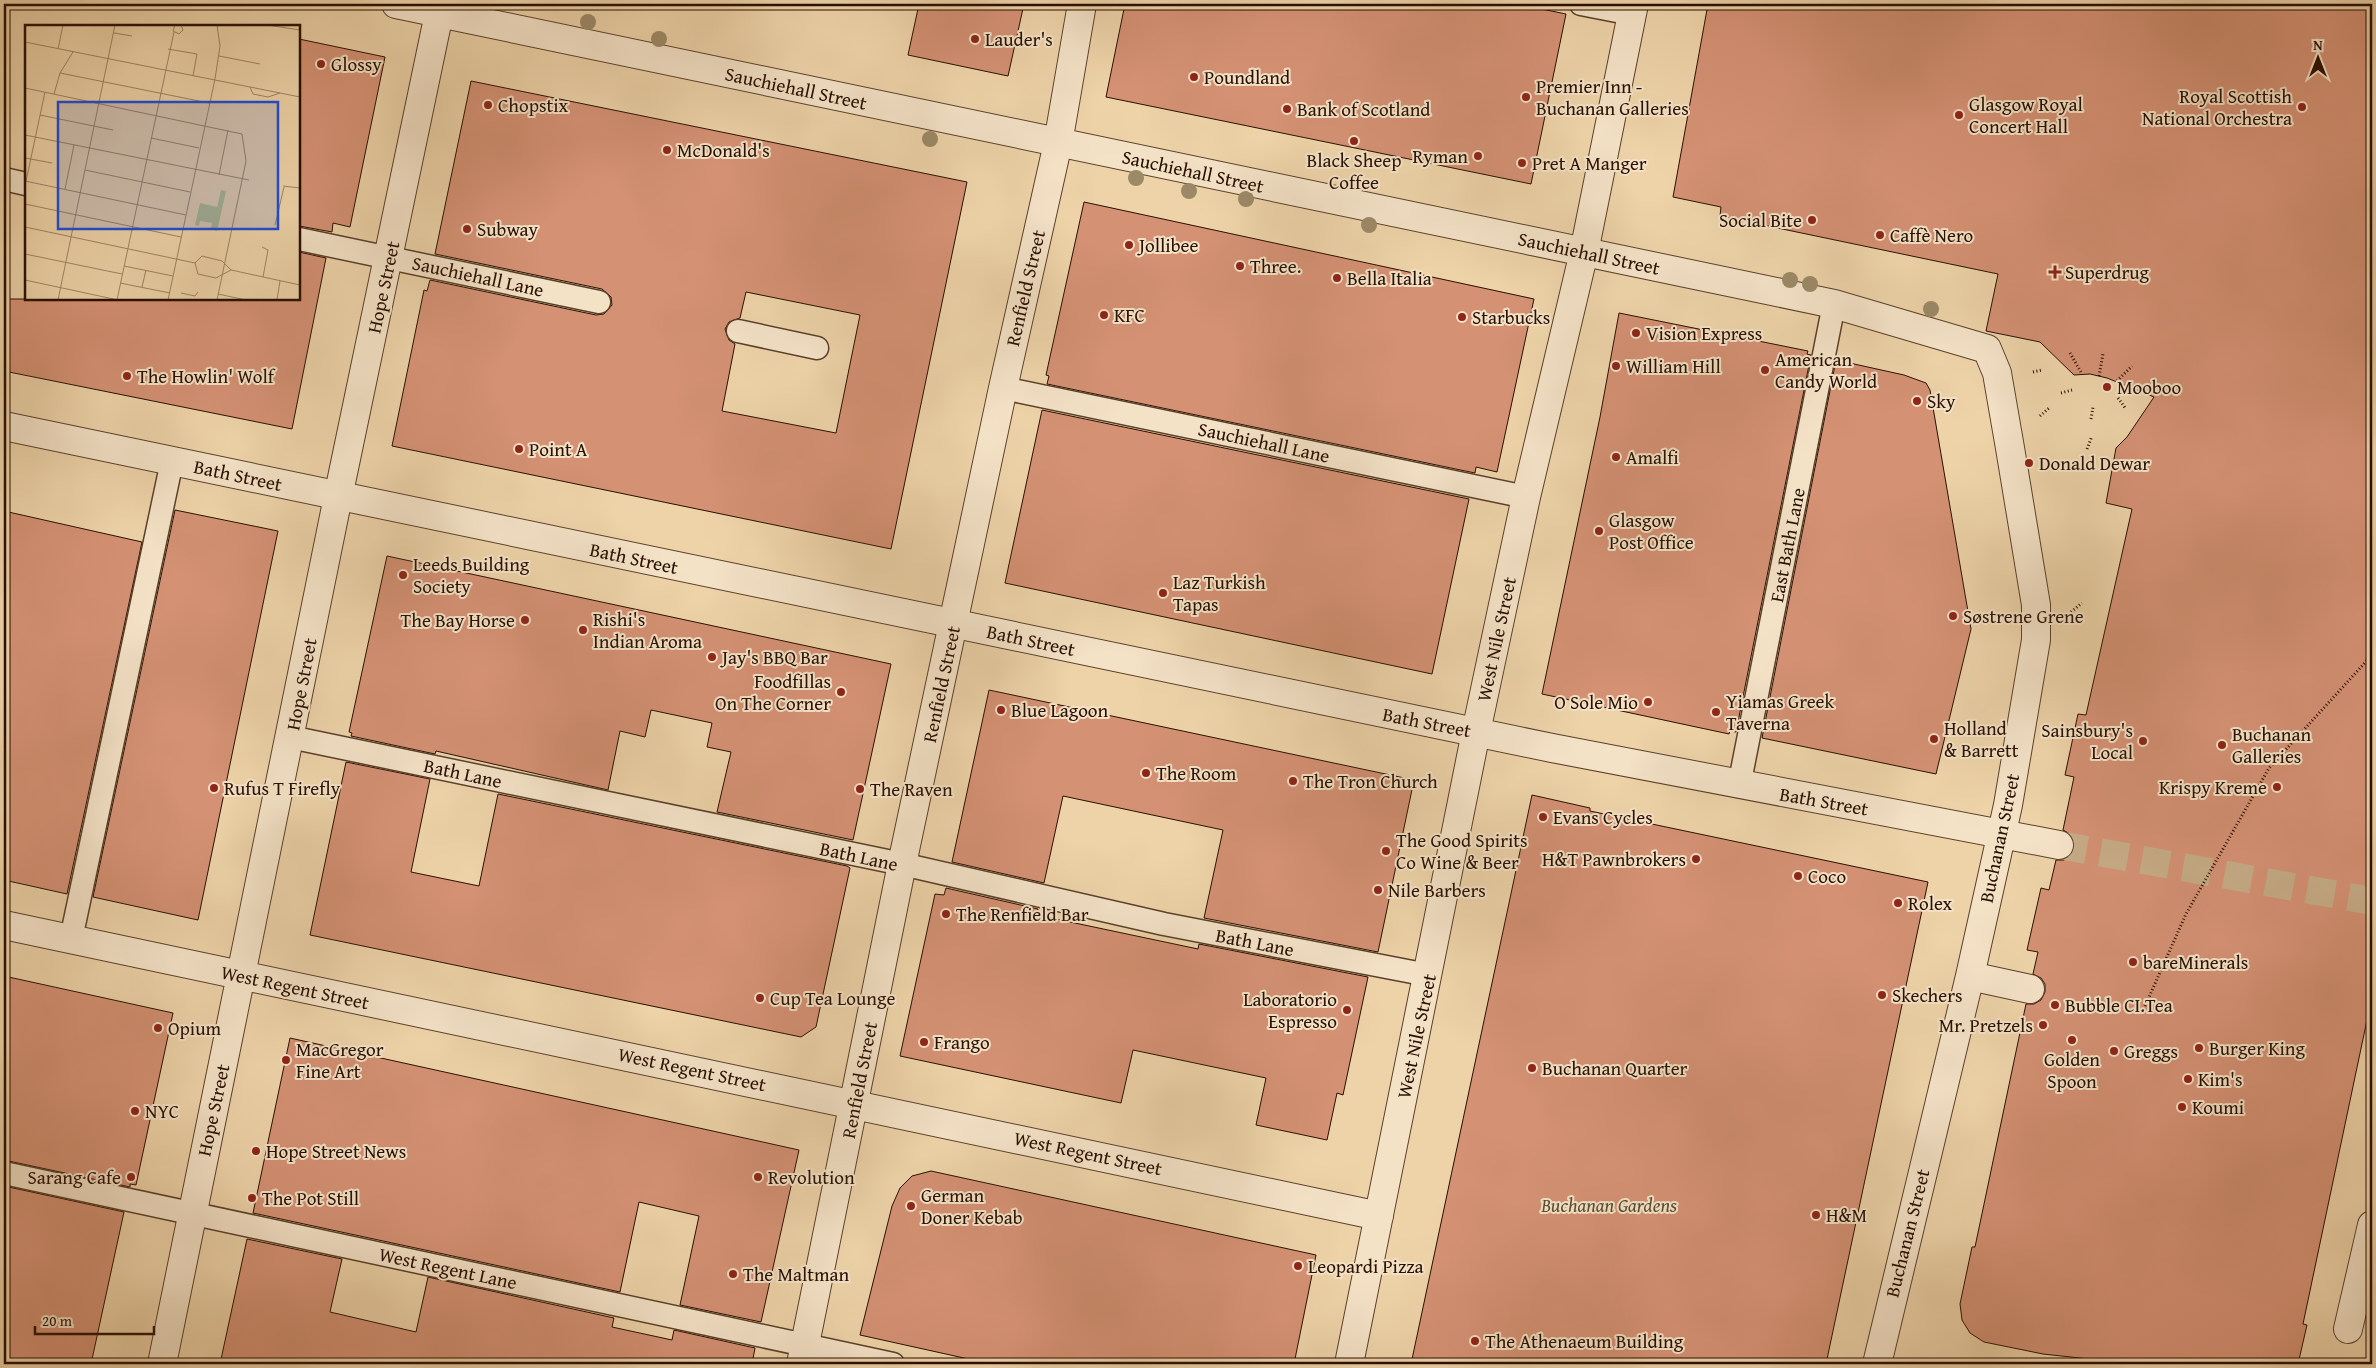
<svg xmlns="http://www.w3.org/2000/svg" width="2376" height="1368" viewBox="0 0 2376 1368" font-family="'Gentium Book Plus',serif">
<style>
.green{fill:#b4be8b;stroke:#6e6646}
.building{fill:#d49174;stroke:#280f00;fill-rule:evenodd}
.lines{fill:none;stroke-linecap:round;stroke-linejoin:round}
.tertiary-tunnel{stroke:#c6ac87;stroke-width:28;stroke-dasharray:28 14;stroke-linecap:butt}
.service-casing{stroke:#5a402a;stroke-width:25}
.pedestrian-casing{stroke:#5a402a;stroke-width:30}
.minor-casing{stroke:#5a402a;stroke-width:30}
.tertiary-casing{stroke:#5a402a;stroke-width:30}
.path{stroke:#280f00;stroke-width:3;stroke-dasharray:1 2.5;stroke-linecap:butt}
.service{stroke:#f4e2c7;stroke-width:22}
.pedestrian{stroke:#f4e2c7;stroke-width:28}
.minor{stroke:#f4e2c7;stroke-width:28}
.tertiary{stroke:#f4e2c7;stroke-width:28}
.tree{fill:#9c8967}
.poi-dot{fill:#8f2418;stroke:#f4e2c7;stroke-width:2}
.labels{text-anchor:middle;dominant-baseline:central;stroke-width:4;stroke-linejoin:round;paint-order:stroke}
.poi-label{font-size:19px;fill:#280f00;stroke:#f4e2c7;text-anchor:start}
.street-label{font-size:19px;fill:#280f00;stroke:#f4e2c7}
.park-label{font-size:19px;font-style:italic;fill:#594c31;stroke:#f4e2c7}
.inset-road{fill:none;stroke:#9f8565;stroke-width:1}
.view{fill:#1d4ed8;fill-opacity:0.15;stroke:#1d4ed8;stroke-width:2.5}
.inset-edge{fill:none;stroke:#280f00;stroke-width:2.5}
</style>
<rect width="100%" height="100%" fill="#eed3a9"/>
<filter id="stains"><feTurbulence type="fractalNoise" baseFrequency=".004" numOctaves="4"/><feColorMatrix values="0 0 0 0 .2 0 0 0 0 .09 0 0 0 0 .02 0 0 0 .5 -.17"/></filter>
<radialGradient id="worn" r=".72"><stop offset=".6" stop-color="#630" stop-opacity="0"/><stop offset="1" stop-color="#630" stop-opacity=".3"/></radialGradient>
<path class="green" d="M 2080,1358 L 2135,1364 L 2078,1364 Z"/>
<path class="building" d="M 919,4 L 1024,4 L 1008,76 L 908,55 Z
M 1125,4 L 1517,4 L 1566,14 L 1531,184 L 1106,97 Z
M 1708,4 L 2372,4 L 2372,1021 L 2367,1020 L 2303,1324 L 2307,1325 L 2298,1364 L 2135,1364 L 2043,1354 L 1984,1342 L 1970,1333 L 1962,1320 L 1960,1304 L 1972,1247 L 1975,1247 L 2026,1004 L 2034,1004 L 2041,1000 L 2045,992 L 2045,984 L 2041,978 L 2033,974 L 2038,952 L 2027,950 L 2041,888 L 2049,890 L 2056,860 L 2064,860 L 2070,856 L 2074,847 L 2074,839 L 2070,834 L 2063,830 L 2074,777 L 2065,775 L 2078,714 L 2086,715 L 2132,509 L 2106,503 L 2116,448 L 2127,437 L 2154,397 L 2107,378 L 2090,374 L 2074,375 L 2040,342 L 1986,331 L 1998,274 L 1720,216 L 1721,207 L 1673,197 Z
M 299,39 L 385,57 L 350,227 L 333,223 L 332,232 L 299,226 Z
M 471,81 L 967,182 L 891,549 L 392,446 L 424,290 L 427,291 L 430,280 L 596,315 L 604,314 L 612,305 L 611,297 L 602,289 L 435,254 ZM 746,292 L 860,315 L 836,433 L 722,411 L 735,344 L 729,340 L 725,329 L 729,322 L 740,318 Z
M 1084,202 L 1534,299 L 1497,472 L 1476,467 L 1475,473 L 1047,384 L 1049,376 L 1046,375 Z
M 299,252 L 326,258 L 292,429 L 4,371 L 4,299 L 299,299 Z
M 1619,313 L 1808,351 L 1807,354 L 1811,355 L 1736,732 L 1730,731 L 1729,734 L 1542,694 L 1600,417 Z
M 1836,360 L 1904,375 L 1926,383 L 1930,390 L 1971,629 L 1936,774 L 1762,738 Z
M 1042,410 L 1469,499 L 1432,674 L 1005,583 Z
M 175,510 L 278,531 L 198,920 L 93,897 Z
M 4,511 L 142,542 L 67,894 L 4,880 Z
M 387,556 L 891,664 L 853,840 L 717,812 L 731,752 L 707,747 L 712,723 L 651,710 L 645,737 L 620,731 L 608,790 L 436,751 L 435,754 L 351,736 L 352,733 L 349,732 Z
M 989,690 L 1414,780 L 1378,952 L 1204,918 L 1223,830 L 1063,796 L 1044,883 L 952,862 Z
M 346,762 L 430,779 L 411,872 L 479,886 L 498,794 L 847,866 L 850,868 L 816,1027 L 801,1037 L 310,935 Z
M 1532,795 L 1590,808 L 1590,811 L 1928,882 L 1826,1364 L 1411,1364 Z
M 946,888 L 1038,909 L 1037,915 L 1198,949 L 1199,944 L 1368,977 L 1343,1095 L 1337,1093 L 1327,1140 L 1256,1125 L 1266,1078 L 1133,1050 L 1121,1103 L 900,1056 L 935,894 L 944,895 Z
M 4,976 L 173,1013 L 136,1185 L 130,1184 L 130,1187 L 4,1160 Z
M 290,1038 L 799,1150 L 761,1322 L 680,1305 L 699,1216 L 639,1202 L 620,1292 L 253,1213 Z
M 931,1171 L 1316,1255 L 1294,1364 L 991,1364 L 860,1335 L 892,1206 L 900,1188 L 912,1176 Z
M 4,1186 L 124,1212 L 91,1364 L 4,1364 Z
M 247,1239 L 342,1259 L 330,1312 L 416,1332 L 428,1277 L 614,1318 L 612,1327 L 672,1340 L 674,1330 L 755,1348 L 752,1364 L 220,1364 Z"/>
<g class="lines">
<path class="tertiary-tunnel" d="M 2059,845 L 2372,901"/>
<g class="service-casing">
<path id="service" d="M 1581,4 L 1632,14
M 4,179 L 26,184
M 299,239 L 599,302
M 738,331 L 817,348
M 1003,388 L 1526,497
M 290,737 L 902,864 L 1164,924 L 1428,975
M 1739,786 L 1834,304
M 71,939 L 172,461
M 4,1173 L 893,1364"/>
</g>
<g class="pedestrian-casing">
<path id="pedestrian" d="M 396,4 L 1834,304 L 1987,349 L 1997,373 L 2010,448 L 2036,605 L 2036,640 L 2008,805 L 1970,976 L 1877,1364
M 1970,976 L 2030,989"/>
</g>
<g class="minor-casing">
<path id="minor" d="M 4,925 L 1379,1216
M 2348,1329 L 2372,1225
M 162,1364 L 338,497 L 441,4
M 801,1364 L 902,864 L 1003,388 L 1058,143 L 1082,4
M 1349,1364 L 1476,732"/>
</g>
<g class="tertiary-casing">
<path id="tertiary" d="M 4,426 L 1552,748 L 2059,845
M 1476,732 L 1526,497 L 1584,252 L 1634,4"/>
</g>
<path class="path" d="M 2070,353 L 2082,374
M 2033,372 L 2042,370
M 2099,376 L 2103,354
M 2117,381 L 2132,366
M 2061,393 L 2072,390
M 2118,398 L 2126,409
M 2040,416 L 2049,408
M 2091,419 L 2093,407
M 2087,449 L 2092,436
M 2071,612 L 2082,603
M 2145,1006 L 2186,914 L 2269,768 L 2372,655"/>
<use href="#service" class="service"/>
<use href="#pedestrian" class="pedestrian"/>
<use href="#minor" class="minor"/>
<use href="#tertiary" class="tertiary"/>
</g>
<g class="tree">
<circle cx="588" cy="22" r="8"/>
<circle cx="659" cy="39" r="8"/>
<circle cx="930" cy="139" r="8"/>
<circle cx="1136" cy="178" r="8"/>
<circle cx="1189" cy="191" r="8"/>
<circle cx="1246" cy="199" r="8"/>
<circle cx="1369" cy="225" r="8"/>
<circle cx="1790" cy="280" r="8"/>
<circle cx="1810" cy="284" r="8"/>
<circle cx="1931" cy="309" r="8"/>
</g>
<g class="poi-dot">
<circle cx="975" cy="39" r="5"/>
<circle cx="321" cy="64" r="5"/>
<circle cx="1194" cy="77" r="5"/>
<circle cx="1526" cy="97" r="5"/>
<circle cx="488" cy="105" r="5"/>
<circle cx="2302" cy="107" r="5"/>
<circle cx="1287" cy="109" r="5"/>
<circle cx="1959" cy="115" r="5"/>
<circle cx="1354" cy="141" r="5"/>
<circle cx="667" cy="150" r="5"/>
<circle cx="1478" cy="156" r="5"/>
<circle cx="1522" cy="163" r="5"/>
<circle cx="1812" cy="220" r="5"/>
<circle cx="467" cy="229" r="5"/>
<circle cx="1880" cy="235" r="5"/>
<circle cx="1129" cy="245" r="5"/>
<circle cx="1240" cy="266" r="5"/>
<path d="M2052.5 264.5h5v5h5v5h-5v5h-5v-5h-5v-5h5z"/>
<circle cx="1337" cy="278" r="5"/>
<circle cx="1104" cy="315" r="5"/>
<circle cx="1462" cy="317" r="5"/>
<circle cx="1636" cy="333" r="5"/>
<circle cx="1616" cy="366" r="5"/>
<circle cx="1765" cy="370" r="5"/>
<circle cx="127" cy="376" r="5"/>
<circle cx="2107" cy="387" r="5"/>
<circle cx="1917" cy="401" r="5"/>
<circle cx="519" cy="449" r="5"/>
<circle cx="1616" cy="457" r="5"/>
<circle cx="2029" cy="463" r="5"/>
<circle cx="1599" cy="531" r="5"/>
<circle cx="403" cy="575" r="5"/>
<circle cx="1163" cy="593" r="5"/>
<circle cx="1953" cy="616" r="5"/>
<circle cx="525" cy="620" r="5"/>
<circle cx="583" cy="630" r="5"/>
<circle cx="712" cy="657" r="5"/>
<circle cx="841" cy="692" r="5"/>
<circle cx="1648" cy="702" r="5"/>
<circle cx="1001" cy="710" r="5"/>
<circle cx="1716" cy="712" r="5"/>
<circle cx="1934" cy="739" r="5"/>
<circle cx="2143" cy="741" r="5"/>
<circle cx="2222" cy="745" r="5"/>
<circle cx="1146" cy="773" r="5"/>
<circle cx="1293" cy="781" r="5"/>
<circle cx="2277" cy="787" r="5"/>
<circle cx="214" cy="788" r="5"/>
<circle cx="860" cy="789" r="5"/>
<circle cx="1543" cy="817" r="5"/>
<circle cx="1386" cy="851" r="5"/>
<circle cx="1696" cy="859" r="5"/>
<circle cx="1798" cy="876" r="5"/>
<circle cx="1378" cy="890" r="5"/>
<circle cx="1898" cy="903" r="5"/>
<circle cx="946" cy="914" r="5"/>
<circle cx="2133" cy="962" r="5"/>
<circle cx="1882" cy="995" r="5"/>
<circle cx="760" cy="998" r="5"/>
<circle cx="2055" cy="1005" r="5"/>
<circle cx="1347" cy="1010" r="5"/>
<circle cx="2043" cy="1025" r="5"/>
<circle cx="158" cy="1028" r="5"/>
<circle cx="2072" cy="1040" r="5"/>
<circle cx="924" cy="1042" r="5"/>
<circle cx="2199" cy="1048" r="5"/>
<circle cx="2114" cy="1051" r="5"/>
<circle cx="286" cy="1060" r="5"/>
<circle cx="1532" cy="1068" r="5"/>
<circle cx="2188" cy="1079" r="5"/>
<circle cx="2182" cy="1107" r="5"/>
<circle cx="135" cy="1111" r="5"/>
<circle cx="256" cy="1151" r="5"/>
<circle cx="131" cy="1177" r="5"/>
<circle cx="758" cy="1177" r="5"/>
<circle cx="252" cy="1198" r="5"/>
<circle cx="911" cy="1206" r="5"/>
<circle cx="1816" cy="1215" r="5"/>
<circle cx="1298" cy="1266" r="5"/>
<circle cx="733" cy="1274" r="5"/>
<circle cx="1475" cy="1341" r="5"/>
</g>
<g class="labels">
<g class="poi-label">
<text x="985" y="39">Lauder's</text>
<text x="331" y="64">Glossy</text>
<text x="1204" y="77">Poundland</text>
<text x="1536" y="86">Premier Inn -<tspan x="1536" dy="22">Buchanan Galleries</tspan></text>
<text x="2292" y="96" text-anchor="end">Royal Scottish<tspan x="2292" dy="22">National Orchestra</tspan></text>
<text x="1969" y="104">Glasgow Royal<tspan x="1969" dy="22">Concert Hall</tspan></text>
<text x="498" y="105">Chopstix</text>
<text x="1297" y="109">Bank of Scotland</text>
<text x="677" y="150">McDonald's</text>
<text x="1468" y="156" text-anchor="end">Ryman</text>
<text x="1354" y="160" text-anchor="middle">Black Sheep<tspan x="1354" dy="22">Coffee</tspan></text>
<text x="1532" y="163">Pret A Manger</text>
<text x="1802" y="220" text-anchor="end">Social Bite</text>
<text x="477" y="229">Subway</text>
<text x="1890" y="235">Caffè Nero</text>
<text x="1139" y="245">Jollibee</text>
<text x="1250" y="266">Three.</text>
<text x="2065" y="272">Superdrug</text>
<text x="1347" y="278">Bella Italia</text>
<text x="1114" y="315">KFC</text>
<text x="1472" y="317">Starbucks</text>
<text x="1646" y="333">Vision Express</text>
<text x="1775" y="359">American<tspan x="1775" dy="22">Candy World</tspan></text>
<text x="1626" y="366">William Hill</text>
<text x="137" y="376">The Howlin' Wolf</text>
<text x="2117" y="387">Mooboo</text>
<text x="1927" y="401">Sky</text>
<text x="529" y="449">Point A</text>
<text x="1626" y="457">Amalfi</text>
<text x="2039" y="463">Donald Dewar</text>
<text x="1609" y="520">Glasgow<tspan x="1609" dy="22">Post Office</tspan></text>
<text x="413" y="564">Leeds Building<tspan x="413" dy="22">Society</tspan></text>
<text x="1173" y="582">Laz Turkish<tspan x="1173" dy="22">Tapas</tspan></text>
<text x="1963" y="616">Søstrene Grene</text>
<text x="593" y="619">Rishi's<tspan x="593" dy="22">Indian Aroma</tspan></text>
<text x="515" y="620" text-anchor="end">The Bay Horse</text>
<text x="722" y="657">Jay's BBQ Bar</text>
<text x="831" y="681" text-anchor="end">Foodfillas<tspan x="831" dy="22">On The Corner</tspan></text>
<text x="1726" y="701">Yiamas Greek<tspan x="1726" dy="22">Taverna</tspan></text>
<text x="1638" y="702" text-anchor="end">O Sole Mio</text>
<text x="1011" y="710">Blue Lagoon</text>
<text x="1944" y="728">Holland<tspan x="1944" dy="22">&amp; Barrett</tspan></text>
<text x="2133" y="730" text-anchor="end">Sainsbury's<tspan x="2133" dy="22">Local</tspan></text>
<text x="2232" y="734">Buchanan<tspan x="2232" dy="22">Galleries</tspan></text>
<text x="1156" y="773">The Room</text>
<text x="1303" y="781">The Tron Church</text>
<text x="2267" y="787" text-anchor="end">Krispy Kreme</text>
<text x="224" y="788">Rufus T Firefly</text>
<text x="870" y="789">The Raven</text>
<text x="1553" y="817">Evans Cycles</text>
<text x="1396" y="840">The Good Spirits<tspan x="1396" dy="22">Co Wine &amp; Beer</tspan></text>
<text x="1686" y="859" text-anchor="end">H&amp;T Pawnbrokers</text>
<text x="1808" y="876">Coco</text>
<text x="1388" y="890">Nile Barbers</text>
<text x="1908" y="903">Rolex</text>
<text x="956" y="914">The Renfield Bar</text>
<text x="2143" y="962">bareMinerals</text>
<text x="1892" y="995">Skechers</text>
<text x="770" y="998">Cup Tea Lounge</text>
<text x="1337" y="999" text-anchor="end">Laboratorio<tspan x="1337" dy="22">Espresso</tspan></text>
<text x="2065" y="1005">Bubble CI.Tea</text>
<text x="2033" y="1025" text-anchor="end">Mr. Pretzels</text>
<text x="168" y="1028">Opium</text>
<text x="934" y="1042">Frango</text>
<text x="2209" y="1048">Burger King</text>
<text x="296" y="1049">MacGregor<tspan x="296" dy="22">Fine Art</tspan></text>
<text x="2124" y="1051">Greggs</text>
<text x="2072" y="1059" text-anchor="middle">Golden<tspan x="2072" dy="22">Spoon</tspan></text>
<text x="1542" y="1068">Buchanan Quarter</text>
<text x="2198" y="1079">Kim's</text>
<text x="2192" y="1107">Koumi</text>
<text x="145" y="1111">NYC</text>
<text x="266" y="1151">Hope Street News</text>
<text x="121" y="1177" text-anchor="end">Sarang Cafe</text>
<text x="768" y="1177">Revolution</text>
<text x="921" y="1195">German<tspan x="921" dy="22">Doner Kebab</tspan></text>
<text x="262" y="1198">The Pot Still</text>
<text x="1826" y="1215">H&amp;M</text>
<text x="1308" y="1266">Leopardi Pizza</text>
<text x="743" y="1274">The Maltman</text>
<text x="1485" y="1341">The Athenaeum Building</text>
</g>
<g class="street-label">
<text transform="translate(796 88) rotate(12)">Sauchiehall Street</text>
<text transform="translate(1193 171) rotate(12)">Sauchiehall Street</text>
<text transform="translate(1589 253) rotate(12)">Sauchiehall Street</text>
<text transform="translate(478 276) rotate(12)">Sauchiehall Lane</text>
<text transform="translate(383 287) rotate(-78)">Hope Street</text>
<text transform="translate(1025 288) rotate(-77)">Renfield Street</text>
<text transform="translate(1264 442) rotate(12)">Sauchiehall Lane</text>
<text transform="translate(238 475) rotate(12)">Bath Street</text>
<text transform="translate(1787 545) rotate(-79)">East Bath Lane</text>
<text transform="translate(634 558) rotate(12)">Bath Street</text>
<text transform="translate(1496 639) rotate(-78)">West Nile Street</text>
<text transform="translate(1031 640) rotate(12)">Bath Street</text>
<text transform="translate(301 684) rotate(-79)">Hope Street</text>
<text transform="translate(941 684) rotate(-78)">Renfield Street</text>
<text transform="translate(1427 722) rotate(11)">Bath Street</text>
<text transform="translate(463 773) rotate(12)">Bath Lane</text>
<text transform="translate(1824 801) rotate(10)">Bath Street</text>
<text transform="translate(1999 838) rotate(-78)">Buchanan Street</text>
<text transform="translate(859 856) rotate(12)">Bath Lane</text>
<text transform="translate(1255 942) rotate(11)">Bath Lane</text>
<text transform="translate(295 987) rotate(12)">West Regent Street</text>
<text transform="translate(1416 1036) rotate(-78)">West Nile Street</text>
<text transform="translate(692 1069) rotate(12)">West Regent Street</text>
<text transform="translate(859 1080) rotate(-79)">Renfield Street</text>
<text transform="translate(213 1110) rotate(-78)">Hope Street</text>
<text transform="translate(1088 1153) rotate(12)">West Regent Street</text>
<text transform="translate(1907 1233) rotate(-76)">Buchanan Street</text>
<text transform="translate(448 1268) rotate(12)">West Regent Lane</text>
</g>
<g class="park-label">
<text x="1609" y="1205">Buchanan Gardens</text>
</g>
</g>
<g transform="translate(25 25)">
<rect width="275" height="275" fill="#eed3a9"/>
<path d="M 196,165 L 201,166 L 192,206 L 186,204 L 187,198 L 175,196 L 174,201 L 170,200 L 175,178 L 192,182 Z" fill="#b4be8b"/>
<path class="inset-road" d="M 150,0 L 148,6 L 154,9 L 158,5 L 156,0M 242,0 L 275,5M 89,8 L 107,11M 0,17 L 275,72M 33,24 L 38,0M 143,24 L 172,29 L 168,51M 194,31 L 235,39M 35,48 L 184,78M 225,62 L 228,69 L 243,72 L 255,68M 0,63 L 217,109 L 221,136 L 192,275M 29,69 L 35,48 L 48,27M 15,90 L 88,105M 0,110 L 224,155M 126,113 L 174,123M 0,133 L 27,138M 60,145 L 165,167M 194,150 L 203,105M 0,156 L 161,190M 0,161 L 20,67M 258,161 L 275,163M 40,164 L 49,120M 0,179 L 156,212M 250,200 L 259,162M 0,202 L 170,238M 237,222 L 243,225 L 238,252M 0,229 L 97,249M 99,241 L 148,251M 206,245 L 197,236 L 177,231 L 170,238 L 173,249 L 191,253 L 206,245 L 275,260M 0,255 L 93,275M 95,258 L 145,268M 117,262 L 121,245M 156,268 L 170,271 L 173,267M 193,269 L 221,275M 33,275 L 90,0M 92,275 L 149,7M 143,275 L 190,54 L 195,21 L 192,0M 252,275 L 255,256"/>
<path class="view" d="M 33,77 L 253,77 L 253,204 L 33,204 Z"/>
<rect width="275" height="275" class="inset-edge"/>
</g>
<rect width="2376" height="1368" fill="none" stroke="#eed3a9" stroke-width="20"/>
<rect x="5" y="5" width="2366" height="1358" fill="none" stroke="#280f00" stroke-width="2.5"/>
<rect x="10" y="10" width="2356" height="1348" fill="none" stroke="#280f00"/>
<g transform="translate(2318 58)" stroke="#f4e2c7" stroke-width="4" paint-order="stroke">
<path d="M0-4L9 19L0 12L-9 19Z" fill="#280f00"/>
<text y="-8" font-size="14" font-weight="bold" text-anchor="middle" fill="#280f00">N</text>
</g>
<path d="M35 1326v8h119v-8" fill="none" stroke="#280f00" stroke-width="2.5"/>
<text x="42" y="1326" font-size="15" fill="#280f00" stroke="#f4e2c7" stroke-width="4" paint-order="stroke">20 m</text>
<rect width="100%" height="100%" filter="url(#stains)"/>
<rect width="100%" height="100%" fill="url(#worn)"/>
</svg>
